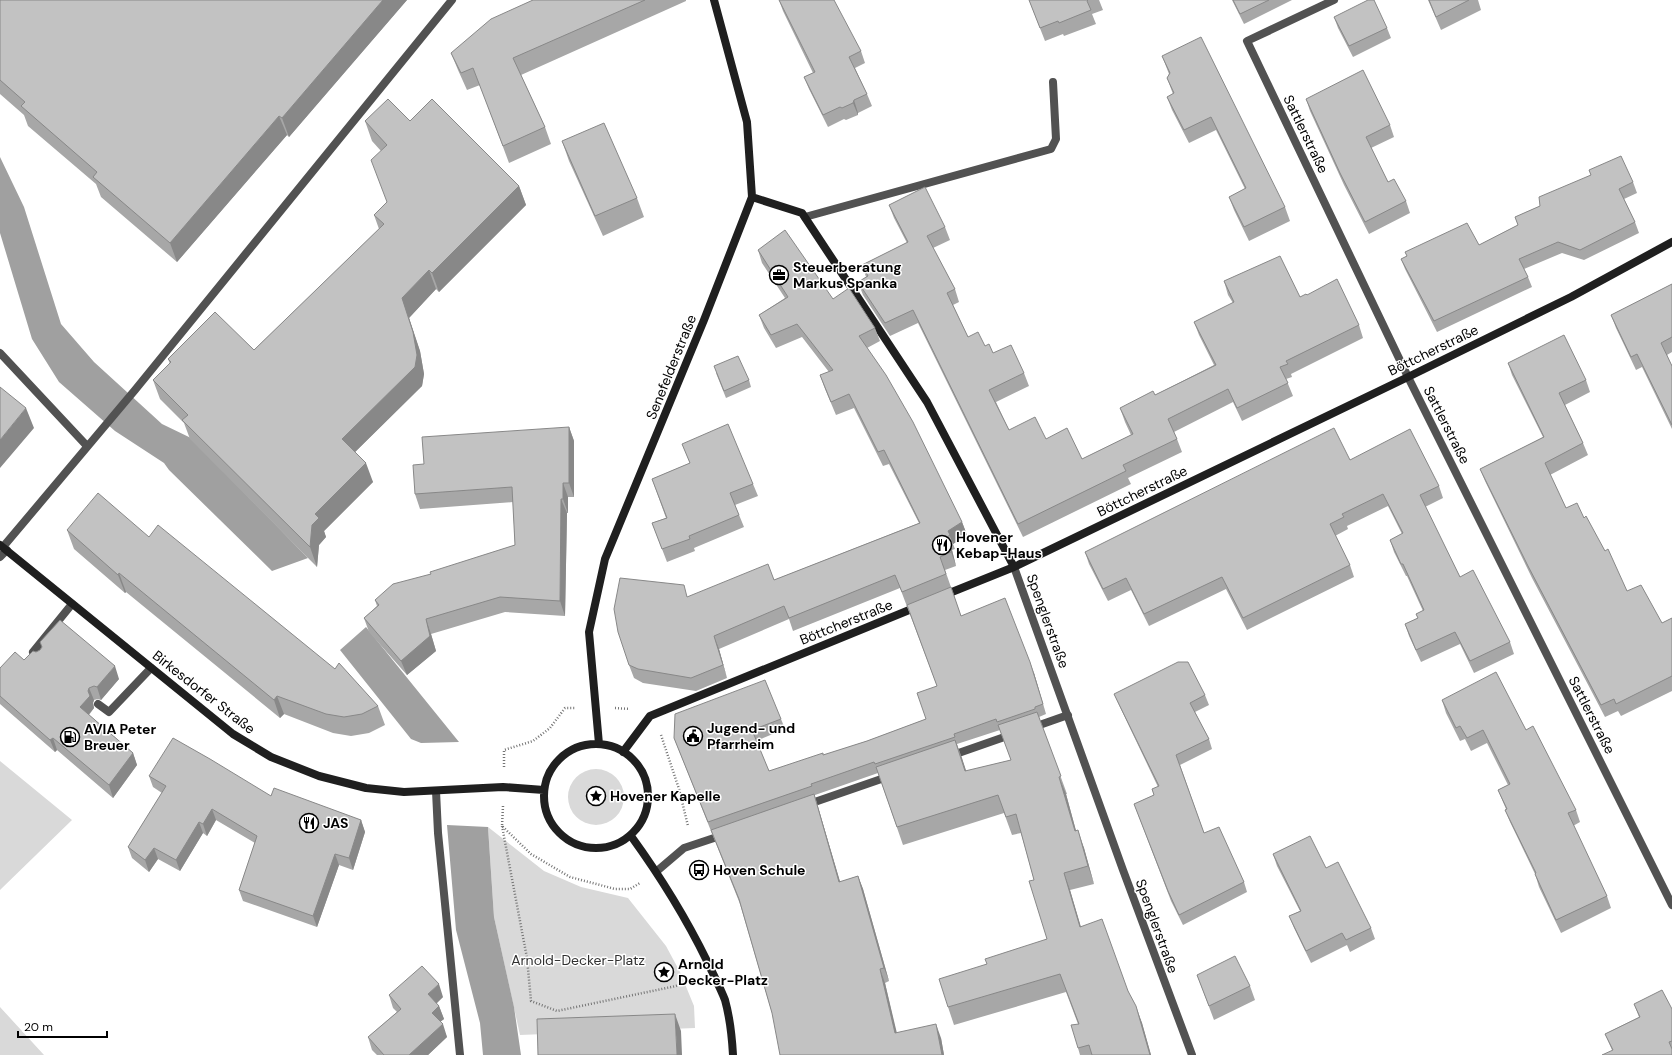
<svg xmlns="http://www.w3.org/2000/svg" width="1672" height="1055" viewBox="0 0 1672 1055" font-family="'DM Sans',sans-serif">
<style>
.green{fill:#d9d9d9}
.water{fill:#a0a0a0}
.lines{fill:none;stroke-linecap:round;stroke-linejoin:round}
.path{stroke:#747474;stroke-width:2.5;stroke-dasharray:1 2;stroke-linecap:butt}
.service{stroke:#525252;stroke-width:8}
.minor{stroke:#525252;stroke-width:8}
.secondary{stroke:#1f1f1f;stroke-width:8}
.wall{fill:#a7a7a7;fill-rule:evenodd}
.shaded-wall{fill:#888}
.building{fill:#c2c2c2;stroke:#888}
.labels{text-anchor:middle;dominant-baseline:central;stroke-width:3;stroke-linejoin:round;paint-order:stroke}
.street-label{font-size:14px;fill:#000;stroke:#fff}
.poi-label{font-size:14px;font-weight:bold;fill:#000;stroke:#fff;text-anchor:start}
.park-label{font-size:14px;fill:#303030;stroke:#fff}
</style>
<rect width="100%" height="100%" fill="#fff"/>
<path class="green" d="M 0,761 L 72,820 L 0,890 Z
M568 797a28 28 0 1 1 56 0a28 28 0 1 1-56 0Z
M 488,827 L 544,871 L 581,887 L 628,898 L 666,946 L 680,972 L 694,1006 L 695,1028 L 520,1035 L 494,917 Z
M 0,1007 L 44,1055 L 0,1055 Z"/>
<path class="water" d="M 0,157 L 24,207 L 61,324 L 94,362 L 162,424 L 191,438 L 308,558 L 272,571 L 169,470 L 164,463 L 115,431 L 59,382 L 32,339 L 0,233 Z
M 366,627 L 459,742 L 421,743 L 411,739 L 340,650 Z
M 447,825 L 488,827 L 494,917 L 514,1007 L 521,1055 L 483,1055 L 480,1023 L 456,930 Z"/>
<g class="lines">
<path class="path" d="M 615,708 L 630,709
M 661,735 L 679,789 L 688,826
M 504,767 L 504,750 L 533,741 L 550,728 L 565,708 L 576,708
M 503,806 L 502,826 L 531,854 L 570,877 L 615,889 L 630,889 L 640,883
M 502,826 L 527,958 L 531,1001 L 557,1011 L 676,986 L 695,979"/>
<path class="service" d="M 805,217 L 1051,149 L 1056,139 L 1053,82
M 0,353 L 87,446
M 3,547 L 135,390 L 452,0
M 0,557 L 7,550
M 41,658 L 33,652 L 72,604
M 98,704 L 109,712 L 151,668
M 436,791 L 438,833 L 460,1055"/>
<path class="minor" d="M 1334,0 L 1247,41 L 1408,377 L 1672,905
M 1014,567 L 1123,870 L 1192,1055
M 1031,728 L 1068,715
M 950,756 L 1013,734
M 806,805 L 890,776
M 657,871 L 684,848 L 723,835"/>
<path class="secondary" d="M 752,197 L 802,213 L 927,402 L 1014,567
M 0,545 L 233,734 L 271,757 L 319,776 L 366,788 L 404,792 L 503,787 L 544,790
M 942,596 L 1014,567 L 1408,377 L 1571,297 L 1672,242
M 599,744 L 589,632 L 605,559 L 704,320 L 752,197 L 747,122 L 714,0
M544 796a52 52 0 1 1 104 0a52 52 0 1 1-104 0Z
M 623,752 L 650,716 L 919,606
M 631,836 C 660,876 685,916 707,961 C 713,974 720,987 725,1000 C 730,1018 732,1037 733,1055"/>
</g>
<path class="wall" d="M 0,0 L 407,0 L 289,137 L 287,135 L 177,262 L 101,197 L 96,184 L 28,126 L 24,115 L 0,94 Z
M 533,0 L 686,0 L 686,1 L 521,75 L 545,127 L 551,144 L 509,163 L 480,85 L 467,90 L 458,70 L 451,53 Z
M 779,0 L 861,51 L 865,63 L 855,68 L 867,94 L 872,106 L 858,113 L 858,115 L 846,120 L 844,119 L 828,127 L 809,89 L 804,77 L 813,73 L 783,11 Z
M 1029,0 L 1099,0 L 1103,10 L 1092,14 L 1096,24 L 1064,36 L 1063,34 L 1045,41 Z
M 1232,0 L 1292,0 L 1244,24 Z
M 1428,0 L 1478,0 L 1481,10 L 1441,30 Z
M 1334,17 L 1387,28 L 1391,38 L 1353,57 L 1338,28 Z
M 1162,56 L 1285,207 L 1290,221 L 1249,241 L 1234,210 L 1229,197 L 1245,189 L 1216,130 L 1189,143 L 1172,110 L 1167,97 L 1173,94 L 1167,78 L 1169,74 Z
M 1306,99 L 1390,125 L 1394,137 L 1371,148 L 1388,182 L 1406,201 L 1410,213 L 1369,234 L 1344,185 L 1310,111 Z
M 365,121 L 410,121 L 519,186 L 526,205 L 439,292 L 436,289 L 409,318 L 420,351 L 424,374 L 422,386 L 355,452 L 373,482 L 324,531 L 326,537 L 319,545 L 317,567 L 190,439 L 184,423 L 160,399 L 153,380 L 170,364 L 168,359 L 254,350 L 379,229 L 374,215 L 387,202 L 381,151 L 372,141 Z
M 562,141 L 637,198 L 644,217 L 603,236 L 569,161 Z
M 1589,170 L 1633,182 L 1637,193 L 1624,199 L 1635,222 L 1639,233 L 1584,260 L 1562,253 L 1524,269 L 1528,277 L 1532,287 L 1437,332 L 1405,269 L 1401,259 L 1407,256 L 1405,252 L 1479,245 L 1518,225 L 1515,217 L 1540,206 L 1591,175 Z
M 889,205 L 945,227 L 950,240 L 933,248 L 955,289 L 959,302 L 953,305 L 968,337 L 985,346 L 993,353 L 1024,373 L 1029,386 L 996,402 L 1009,430 L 1046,439 L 1082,459 L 1131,435 L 1125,422 L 1120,408 L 1155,395 L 1214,365 L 1199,335 L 1194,322 L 1233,303 L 1228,295 L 1224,281 L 1300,297 L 1307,295 L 1359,325 L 1363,338 L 1291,374 L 1292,377 L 1286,379 L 1293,396 L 1242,421 L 1233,402 L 1174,432 L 1177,439 L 1182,452 L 1128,478 L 1131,484 L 1023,537 L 918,323 L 890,336 L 863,295 L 858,282 L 866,277 L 862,265 L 907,243 L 894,218 Z
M 758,250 L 833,299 L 875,328 L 880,341 L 867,348 L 962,522 L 967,535 L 953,544 L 955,549 L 952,550 L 956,566 L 945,570 L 961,616 L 1034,673 L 1046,714 L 1039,717 L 1067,794 L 1066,794 L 1076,831 L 1084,848 L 1094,884 L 1070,890 L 1081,927 L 1128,991 L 1142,1023 L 1151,1055 L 1080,1055 L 1078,1048 L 1078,1024 L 1066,992 L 954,1025 L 948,1007 L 987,964 L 1047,939 L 1034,880 L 1021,833 L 1012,835 L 1004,813 L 903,845 L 878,773 L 815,795 L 815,797 L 818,807 L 840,882 L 858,876 L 863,889 L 889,981 L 885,983 L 896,1032 L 941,1038 L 944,1055 L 772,1013 L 740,904 L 674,738 L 781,719 L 785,729 L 756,741 L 769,771 L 824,755 L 867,741 L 926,719 L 937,686 L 900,588 L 793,631 L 789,619 L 719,649 L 727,678 L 696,691 L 643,683 L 634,678 L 629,665 L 688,597 L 774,580 L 919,523 L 889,464 L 883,466 L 854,408 L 836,415 L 825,389 L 820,375 L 829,372 L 802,337 L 776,348 L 764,328 L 759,315 L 785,298 L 762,263 ZM 1000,730 L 1011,760 L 966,771 L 957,744 Z
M 1672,284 L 1672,352 L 1667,355 L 1672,366 L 1672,429 L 1642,367 L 1636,370 L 1616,328 L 1611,315 Z
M 1508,363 L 1586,380 L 1590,392 L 1565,405 L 1583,443 L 1588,455 L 1550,475 L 1566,508 L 1584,518 L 1605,551 L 1627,591 L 1662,623 L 1672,618 L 1672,691 L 1621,716 L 1618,711 L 1605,717 L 1532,578 L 1485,481 L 1480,469 L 1543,437 L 1512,375 Z
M 716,373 L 749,380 L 751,387 L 726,398 Z
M 569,427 L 574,441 L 574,497 L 568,497 L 568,513 L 567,513 L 565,616 L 505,612 L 431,634 L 436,651 L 407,675 L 369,632 L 364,618 L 377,606 L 375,600 L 431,574 L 515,545 L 513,502 L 420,509 L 415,494 Z
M 682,444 L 753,484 L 758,496 L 735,505 L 744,527 L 694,548 L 695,551 L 667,562 L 652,523 L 666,518 L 652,479 L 690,463 Z
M 1350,460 L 1439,486 L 1443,498 L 1425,507 L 1460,577 L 1510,642 L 1514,654 L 1474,673 L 1460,644 L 1421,662 L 1409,636 L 1405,624 L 1418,618 L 1416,614 L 1423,611 L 1407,576 L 1406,576 L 1394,552 L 1390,540 L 1402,534 L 1388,506 L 1347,526 L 1348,529 L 1335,536 L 1350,565 L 1354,577 L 1247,630 L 1226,589 L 1149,626 L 1131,590 L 1108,601 L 1089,564 L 1085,552 Z
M 67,530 L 149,537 L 378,706 L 385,725 L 369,733 L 351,736 L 333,733 L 284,714 L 280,718 L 126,592 L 125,593 L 74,549 Z
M 36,652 L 119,679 L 101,700 L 98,699 L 94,700 L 93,703 L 94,708 L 89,715 L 133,753 L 137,765 L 113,798 L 57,750 L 55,752 L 0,704 L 0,668 L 24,660 Z
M 1114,694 L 1205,695 L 1209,705 L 1195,712 L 1209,739 L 1212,749 L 1180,765 L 1204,833 L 1244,882 L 1247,892 L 1183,925 L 1171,901 L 1134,804 L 1154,795 L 1152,789 L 1158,787 L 1118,703 Z
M 1442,700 L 1526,730 L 1576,810 L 1580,822 L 1573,826 L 1607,896 L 1611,908 L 1561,933 L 1539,887 L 1535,874 L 1510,822 L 1505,810 L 1506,809 L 1503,802 L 1498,790 L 1508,785 L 1487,743 L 1471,751 L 1465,739 L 1460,741 L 1446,713 Z
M 149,776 L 271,796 L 361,820 L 365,832 L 353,870 L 339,865 L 317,927 L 243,901 L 239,890 L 255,843 L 216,820 L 207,836 L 203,833 L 180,871 L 158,859 L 149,872 L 132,858 L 128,847 L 162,793 L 153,787 Z
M 1273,854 L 1326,868 L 1371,928 L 1375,939 L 1350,952 L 1347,945 L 1311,963 L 1294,928 L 1289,916 L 1300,911 L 1277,866 Z
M 1197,975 L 1250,986 L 1255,1000 L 1214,1020 Z
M 389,995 L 443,997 L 436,1003 L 439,1006 L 444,1019 L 440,1022 L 447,1037 L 428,1055 L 377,1055 L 372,1050 L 368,1037 L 397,1012 L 393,1008 Z
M 1634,1004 L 1672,1009 L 1672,1055 L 1612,1050 L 1605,1034 L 1639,1017 Z"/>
<path class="shaded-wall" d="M 383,0 L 407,0 L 289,137 L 282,118 Z
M 854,100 L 858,113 L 858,115 L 853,103 Z
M 279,116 L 287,135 L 177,262 L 170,243 Z
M 519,186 L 526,205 L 439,292 L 432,273 Z
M 429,270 L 436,289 L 409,318 L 420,351 L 424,374 L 422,386 L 349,458 L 342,439 L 402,298 Z
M 26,408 L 34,428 L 0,468 L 0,440 Z
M 569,427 L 574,441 L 574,497 L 569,483 Z
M 366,463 L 373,482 L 324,531 L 326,537 L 319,545 L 317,567 L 310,547 L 312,525 L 315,514 Z
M 563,483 L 568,497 L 568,513 L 563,499 Z
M 561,499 L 567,513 L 565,616 L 560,601 Z
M 962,522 L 967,535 L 953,544 L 948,531 Z
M 947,537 L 952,550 L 956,566 L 951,552 Z
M 119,573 L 126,592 L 125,593 L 118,575 Z
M 426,619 L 431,634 L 436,651 L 407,675 L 401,661 Z
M 714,636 L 719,649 L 727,678 L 723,665 Z
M 1030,662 L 1034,673 L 1046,714 L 1043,704 Z
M 115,666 L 119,679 L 101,700 L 97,687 Z
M 89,688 L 94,700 L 93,703 L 94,708 L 84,720 L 80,707 Z
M 277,696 L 284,714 L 280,718 L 274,700 Z
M 53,738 L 57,750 L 55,752 L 50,740 Z
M 955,740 L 962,758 L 972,789 L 965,771 Z
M 133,753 L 137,765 L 113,798 L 109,785 Z
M 1059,777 L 1066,794 L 1081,849 L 1075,831 Z
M 814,794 L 818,807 L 844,895 L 839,882 Z
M 212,809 L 216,820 L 207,836 L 203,824 Z
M 361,820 L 365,832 L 353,870 L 349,858 Z
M 199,822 L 203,833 L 180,871 L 176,860 Z
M 1078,830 L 1084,848 L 1094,884 L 1088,866 Z
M 154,848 L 158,859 L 149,872 L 145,860 Z
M 335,854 L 339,865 L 317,927 L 313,916 Z
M 1064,873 L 1070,890 L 1086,945 L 1080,927 Z
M 858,876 L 863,889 L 889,981 L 884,968 Z
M 880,969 L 885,983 L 900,1046 L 895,1033 Z
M 439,984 L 443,997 L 433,1007 L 428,994 Z
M 439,1006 L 444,1019 L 436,1025 L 432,1013 Z
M 1136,1006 L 1142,1023 L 1151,1055 L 1150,1055 Z
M 675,1014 L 681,1031 L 682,1055 L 677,1055 Z
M 443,1024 L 447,1037 L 428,1055 L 409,1055 Z
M 936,1024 L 941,1038 L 944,1055 L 942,1055 Z"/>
<path class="building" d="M 0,0 L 383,0 L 282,118 L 279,116 L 170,243 L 93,177 L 97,172 L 21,106 L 25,102 L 0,80 Z
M 533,0 L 645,0 L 513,58 L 545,127 L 503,146 L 473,68 L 461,73 L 451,53 L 491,19 Z
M 779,0 L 834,0 L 861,51 L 849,57 L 867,94 L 854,100 L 853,103 L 842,108 L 840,107 L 823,115 L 804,77 L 815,72 Z
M 1029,0 L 1088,0 L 1087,1 L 1091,10 L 1059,23 L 1058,21 L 1040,28 Z
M 1233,0 L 1269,0 L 1240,14 Z
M 1368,0 L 1374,0 L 1387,28 L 1349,46 L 1334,17 Z
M 1429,0 L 1469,0 L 1436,17 Z
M 1201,37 L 1285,207 L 1244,227 L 1229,197 L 1246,188 L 1211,117 L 1184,130 L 1167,97 L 1174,93 L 1167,78 L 1170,73 L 1162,56 Z
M 1363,70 L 1390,125 L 1366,137 L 1388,182 L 1394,179 L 1406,201 L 1365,222 L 1340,173 L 1306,99 Z
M 388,99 L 410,121 L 432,99 L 519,186 L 432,273 L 429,270 L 402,298 L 413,332 L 417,355 L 415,367 L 342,439 L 366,463 L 315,514 L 319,518 L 312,525 L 310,547 L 182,420 L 188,415 L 153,380 L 171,362 L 168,359 L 215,312 L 254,350 L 384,224 L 374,215 L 387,202 L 371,160 L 387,145 L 365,121 Z
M 604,123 L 637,198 L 595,216 L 562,141 Z
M 1621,156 L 1633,182 L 1619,189 L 1635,222 L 1580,250 L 1558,242 L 1519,259 L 1528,277 L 1434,321 L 1401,259 L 1407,256 L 1405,252 L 1467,223 L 1479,245 L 1518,225 L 1515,217 L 1540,206 L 1539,197 L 1591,175 L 1589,170 Z
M 925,187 L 945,227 L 927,236 L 955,289 L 947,293 L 968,337 L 978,332 L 985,346 L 989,344 L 993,353 L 1011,345 L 1024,373 L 989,390 L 1009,430 L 1035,417 L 1046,439 L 1067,428 L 1082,459 L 1133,434 L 1120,408 L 1153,391 L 1155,395 L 1216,365 L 1194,322 L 1234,302 L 1224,281 L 1280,256 L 1300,297 L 1306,294 L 1307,295 L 1337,279 L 1359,325 L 1286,361 L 1288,364 L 1280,367 L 1288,383 L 1237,408 L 1228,389 L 1168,419 L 1177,439 L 1123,465 L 1126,471 L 1018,524 L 913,310 L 885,323 L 858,282 L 868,276 L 862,265 L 908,242 L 889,205 Z
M 785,230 L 833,299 L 849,288 L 875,328 L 859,336 L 886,375 L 913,422 L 962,522 L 948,531 L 950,535 L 947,537 L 951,552 L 940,557 L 946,574 L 902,592 L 895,575 L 789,618 L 784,606 L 714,636 L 723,665 L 691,678 L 638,669 L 629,665 L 618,632 L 614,609 L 620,578 L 684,585 L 687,597 L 768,564 L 774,580 L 920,523 L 884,450 L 878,452 L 849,394 L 831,402 L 820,375 L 833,370 L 797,324 L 771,335 L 759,315 L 788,297 L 758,250 Z
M 1672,284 L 1672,337 L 1661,343 L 1672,366 L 1672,425 L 1637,354 L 1631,357 L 1611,315 Z
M 1564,335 L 1586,380 L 1559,393 L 1583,443 L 1545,463 L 1566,508 L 1577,503 L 1584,518 L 1586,516 L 1605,551 L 1608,549 L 1627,591 L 1641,585 L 1662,623 L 1672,618 L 1672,676 L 1616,704 L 1614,699 L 1601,705 L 1528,566 L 1480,469 L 1544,437 L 1508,363 Z
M 738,356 L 749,380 L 724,391 L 714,366 Z
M 0,387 L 26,408 L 0,440 Z
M 728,424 L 753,484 L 730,493 L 739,515 L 689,536 L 690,539 L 662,549 L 652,523 L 667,518 L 652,479 L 690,463 L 682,444 Z
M 569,427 L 569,483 L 563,483 L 563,499 L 561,499 L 560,601 L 500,597 L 426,619 L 430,636 L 401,661 L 364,618 L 379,605 L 375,600 L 393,584 L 431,574 L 430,572 L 515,545 L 512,487 L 415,494 L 413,465 L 424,464 L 422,437 Z
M 1334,428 L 1350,460 L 1410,429 L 1439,486 L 1420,495 L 1460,577 L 1473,570 L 1510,642 L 1470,661 L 1455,632 L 1416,650 L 1405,624 L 1418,618 L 1416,614 L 1424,610 L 1403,564 L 1401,564 L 1390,540 L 1403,533 L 1383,494 L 1342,514 L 1344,517 L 1330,524 L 1350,565 L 1243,618 L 1222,577 L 1144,614 L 1126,578 L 1103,589 L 1085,552 Z
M 98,493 L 149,537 L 158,525 L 335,669 L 339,663 L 378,706 L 362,714 L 344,717 L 326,714 L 277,696 L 274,700 L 119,573 L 118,575 L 67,530 Z
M 951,587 L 961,616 L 1005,598 L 1030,662 L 1043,704 L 1035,707 L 1035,709 L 997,722 L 996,719 L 954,734 L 955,737 L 875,764 L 874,762 L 811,784 L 812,786 L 708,822 L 674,738 L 675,714 L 765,680 L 781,719 L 752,730 L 769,771 L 823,753 L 823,755 L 867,741 L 926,719 L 917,693 L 937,686 L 907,605 Z
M 60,620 L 115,666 L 97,687 L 94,686 L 89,688 L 88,691 L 90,696 L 80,707 L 133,753 L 109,785 L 53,738 L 50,740 L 0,696 L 0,668 L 15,652 L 24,660 L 33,651 L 36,652 L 40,650 L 42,647 L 40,642 Z
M 1178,662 L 1188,662 L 1205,695 L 1190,703 L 1209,739 L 1176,755 L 1204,833 L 1219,827 L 1244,882 L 1179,915 L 1168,891 L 1134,804 L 1154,795 L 1152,789 L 1159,786 L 1114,694 Z
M 1496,672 L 1526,730 L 1533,726 L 1576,810 L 1568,813 L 1607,896 L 1556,920 L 1535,874 L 1536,873 L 1505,810 L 1507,809 L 1498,790 L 1510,784 L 1483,730 L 1467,738 L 1460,726 L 1456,728 L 1442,700 Z
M 1037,712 L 1061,776 L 1059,777 L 1075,831 L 1078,830 L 1088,866 L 1064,873 L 1080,927 L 1102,919 L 1128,991 L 1136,1006 L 1150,1055 L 1092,1055 L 1089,1045 L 1078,1048 L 1071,1025 L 1079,1024 L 1060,974 L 948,1007 L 939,979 L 987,964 L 985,959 L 1047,939 L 1029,881 L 1034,880 L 1016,814 L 1006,817 L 998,795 L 897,827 L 876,767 L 955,740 L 965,771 L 1011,760 L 998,725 Z
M 173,738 L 210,759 L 271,796 L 274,788 L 361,820 L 349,858 L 335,854 L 313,916 L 239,890 L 257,836 L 212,809 L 203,824 L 199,822 L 176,860 L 154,848 L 145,860 L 128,847 L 166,786 L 149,776 Z
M 814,794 L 839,882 L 858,876 L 884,968 L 880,969 L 895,1033 L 936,1024 L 942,1055 L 780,1055 L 772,1013 L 739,899 L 711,830 Z
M 1310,836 L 1326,868 L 1338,862 L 1371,928 L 1346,940 L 1342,933 L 1306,951 L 1289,916 L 1301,911 L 1273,854 Z
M 1235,956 L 1250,986 L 1209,1006 L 1197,975 Z
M 422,966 L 439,984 L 428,994 L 439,1006 L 432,1013 L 443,1024 L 409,1055 L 384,1055 L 368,1037 L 401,1009 L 389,995 Z
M 1662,990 L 1672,1009 L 1672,1041 L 1669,1042 L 1672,1049 L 1672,1055 L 1602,1055 L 1613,1050 L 1605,1034 L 1640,1017 L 1634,1004 Z
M 675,1014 L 677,1055 L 538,1055 L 537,1019 Z"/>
<defs>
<g id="office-ring" transform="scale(1)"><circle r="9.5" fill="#fff" stroke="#000" stroke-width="1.5"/><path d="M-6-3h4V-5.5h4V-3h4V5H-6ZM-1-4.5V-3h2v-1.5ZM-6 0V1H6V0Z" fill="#000"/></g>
<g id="restaurant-ring" transform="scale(1)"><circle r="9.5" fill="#fff" stroke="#000" stroke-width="1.5"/><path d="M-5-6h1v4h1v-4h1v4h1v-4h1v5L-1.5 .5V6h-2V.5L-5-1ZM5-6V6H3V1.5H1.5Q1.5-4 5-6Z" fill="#000"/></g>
<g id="civic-ring" transform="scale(1)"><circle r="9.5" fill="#fff" stroke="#000" stroke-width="1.5"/><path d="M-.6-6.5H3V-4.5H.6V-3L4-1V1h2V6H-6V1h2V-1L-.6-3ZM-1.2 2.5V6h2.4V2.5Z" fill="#000"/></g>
<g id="fuel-ring" transform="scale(1)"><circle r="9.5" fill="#fff" stroke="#000" stroke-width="1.5"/><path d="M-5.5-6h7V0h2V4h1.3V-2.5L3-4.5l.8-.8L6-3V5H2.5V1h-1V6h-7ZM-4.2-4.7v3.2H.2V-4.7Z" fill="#000"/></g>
<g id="sight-ring" transform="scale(1)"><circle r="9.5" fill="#fff" stroke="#000" stroke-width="1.5"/><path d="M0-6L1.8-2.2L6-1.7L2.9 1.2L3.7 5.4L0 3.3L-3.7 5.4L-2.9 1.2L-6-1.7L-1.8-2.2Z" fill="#000"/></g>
<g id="bus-ring" transform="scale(1)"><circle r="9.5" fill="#fff" stroke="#000" stroke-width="1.5"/><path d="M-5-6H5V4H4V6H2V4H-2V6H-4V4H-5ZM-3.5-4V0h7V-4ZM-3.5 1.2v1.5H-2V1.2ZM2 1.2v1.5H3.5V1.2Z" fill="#000"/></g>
</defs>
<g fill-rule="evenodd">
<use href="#office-ring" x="779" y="275"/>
<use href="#restaurant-ring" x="942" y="545"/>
<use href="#civic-ring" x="693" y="736"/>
<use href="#fuel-ring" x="70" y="737"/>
<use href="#sight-ring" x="596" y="796"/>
<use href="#restaurant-ring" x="309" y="823"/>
<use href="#bus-ring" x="699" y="870"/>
<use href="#sight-ring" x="664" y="972"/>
</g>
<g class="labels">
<g class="street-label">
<text transform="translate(1306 134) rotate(64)">Sattlerstraße</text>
<text transform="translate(1433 350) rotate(-26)">Böttcherstraße</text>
<text transform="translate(671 367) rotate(-68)">Senefelderstraße</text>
<text transform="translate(1447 425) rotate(63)">Sattlerstraße</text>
<text transform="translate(1142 491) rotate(-26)">Böttcherstraße</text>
<text transform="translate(1048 621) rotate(70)">Spenglerstraße</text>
<text transform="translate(846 622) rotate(-22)">Böttcherstraße</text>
<text transform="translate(204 692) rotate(38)">Birkesdorfer Straße</text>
<text transform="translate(1592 715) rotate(63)">Sattlerstraße</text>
<text transform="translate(1157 926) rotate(70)">Spenglerstraße</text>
</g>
<g class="poi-label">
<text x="793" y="267">Steuerberatung<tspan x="793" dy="16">Markus Spanka</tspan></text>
<text x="956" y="537">Hovener<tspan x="956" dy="16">Kebap-Haus</tspan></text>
<text x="707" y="728">Jugend- und<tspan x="707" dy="16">Pfarrheim</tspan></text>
<text x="84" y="729">AVIA Peter<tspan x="84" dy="16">Breuer</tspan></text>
<text x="610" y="796">Hovener Kapelle</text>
<text x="323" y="823">JAS</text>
<text x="713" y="870">Hoven Schule</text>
<text x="678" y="964">Arnold<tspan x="678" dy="16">Decker-Platz</tspan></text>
</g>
<g class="park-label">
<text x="578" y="960">Arnold-Decker-Platz</text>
</g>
</g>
<path d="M18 1031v6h89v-6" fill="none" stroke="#000000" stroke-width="2"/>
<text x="24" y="1031" font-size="12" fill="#000000" stroke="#ffffff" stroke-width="3" paint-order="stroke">20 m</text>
</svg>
